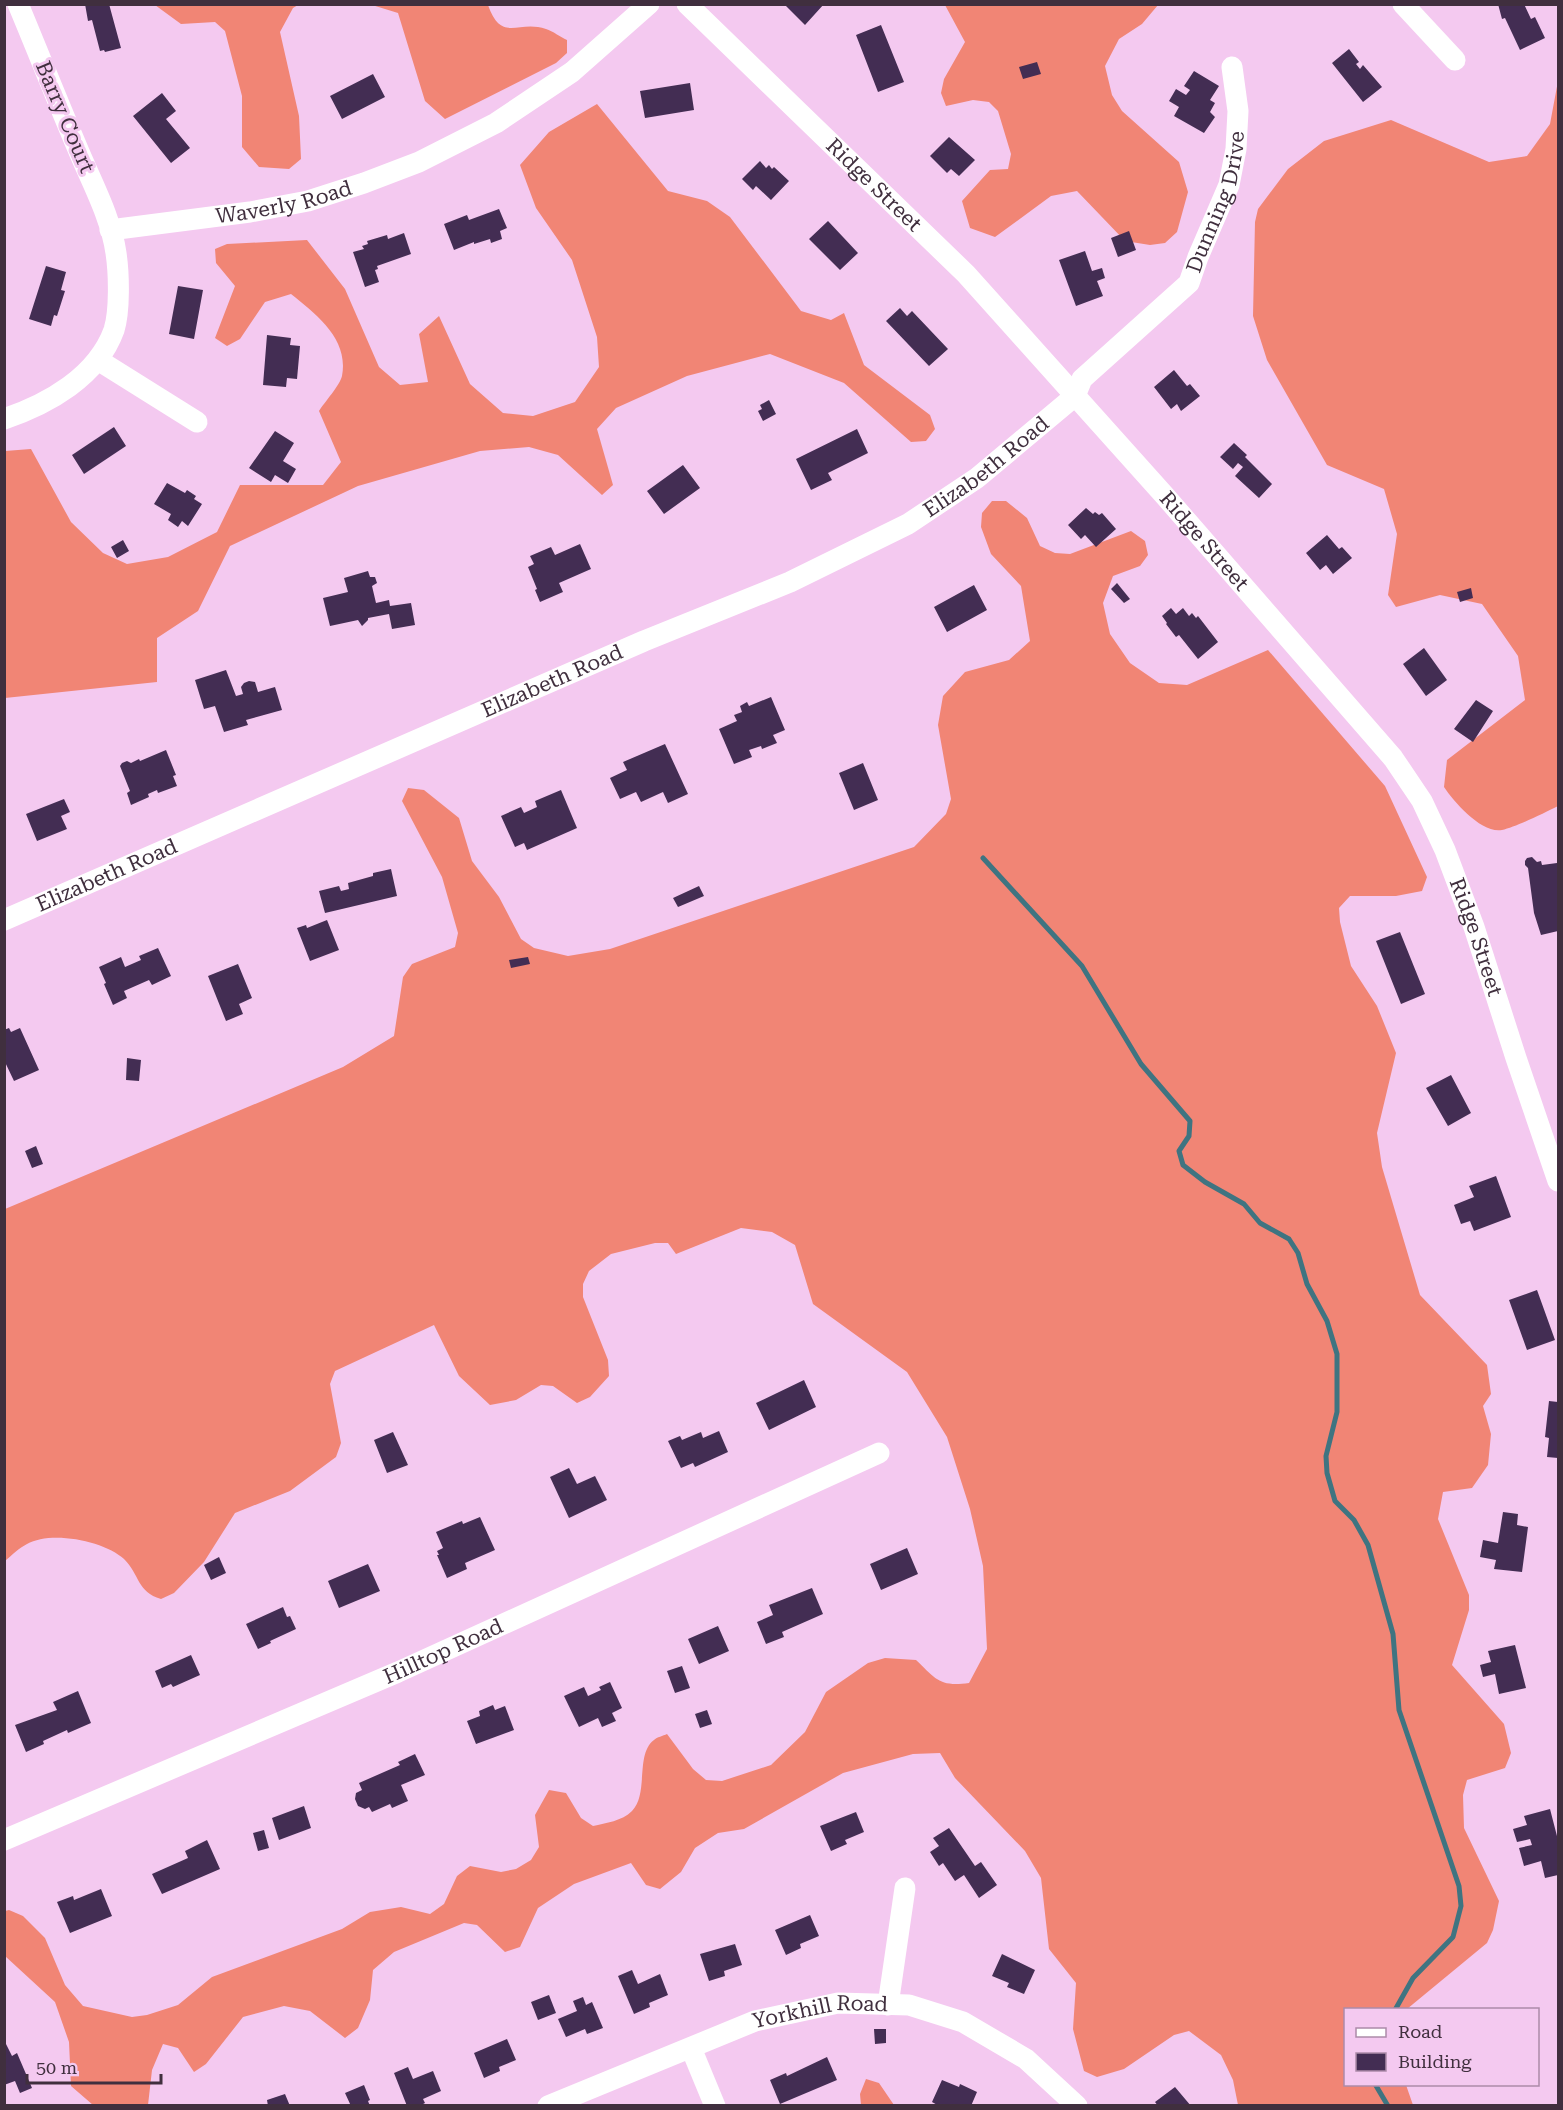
<svg xmlns="http://www.w3.org/2000/svg" width="1563" height="2110" viewBox="0 0 1563 2110" font-family="'Roboto Serif',serif">
<style>
.forest{fill:#f18575}
.lines{fill:none;stroke-linecap:round;stroke-linejoin:round}
.stream{stroke:#3f7481;stroke-width:5}
.building{fill:#432d53}
.street{stroke:#fff;stroke-width:21}
.labels{text-anchor:middle;dominant-baseline:central;stroke-width:6;stroke-linejoin:round;paint-order:stroke}
.street-label{font-size:21px;fill:#402f3e;stroke:#f4c9f0}
</style>
<rect width="100%" height="100%" fill="#f4c9f0"/>
<path class="forest" d="M 155,5 L 298,5 L 293,8 L 280,32 L 299,116 L 301,159 L 289,169 L 259,167 L 242,147 L 242,96 L 225,31 L 215,22 L 181,24 Z
M 372,5 L 488,5 C 502,44 518,19 546,29 C 553,31 560,37 567,40 L 567,53 L 556,63 L 445,119 L 425,101 L 398,13 Z
M 945,5 L 1158,5 L 1142,24 L 1119,39 L 1105,66 L 1112,95 L 1122,111 L 1179,162 L 1188,192 L 1177,232 L 1165,243 L 1150,245 L 1125,241 L 1077,191 L 1051,196 L 995,237 L 970,228 L 962,201 L 990,170 L 1008,169 L 1011,154 L 998,111 L 989,102 L 973,100 L 946,106 L 941,93 L 944,79 L 965,42 Z
M 1558,81 L 1558,806 C 1544,813 1516,827 1502,830 C 1482,834 1454,802 1444,787 L 1447,760 L 1525,700 L 1518,656 L 1482,604 L 1440,595 L 1396,607 L 1388,595 L 1397,534 L 1384,489 L 1327,465 L 1267,360 L 1253,316 L 1255,222 L 1258,209 L 1288,169 L 1324,141 L 1391,120 L 1489,162 L 1527,156 L 1550,124 Z
M 597,104 L 668,191 L 707,201 L 730,217 L 801,311 L 831,320 L 844,313 L 864,365 L 930,415 L 935,429 L 926,441 L 911,442 L 844,383 L 770,354 L 687,376 L 616,408 L 597,429 L 613,485 L 602,495 L 558,455 L 529,447 L 480,451 L 358,486 L 230,546 L 198,611 L 157,638 L 157,682 L 5,698 L 5,451 L 31,449 L 71,522 L 103,553 L 127,564 L 168,557 L 217,532 L 240,485 L 323,485 L 341,462 L 319,411 C 324,403 340,385 342,376 C 349,339 317,315 291,294 L 265,302 L 240,339 L 227,346 L 215,338 L 235,286 L 216,263 L 215,249 L 227,244 L 307,240 L 345,289 L 379,367 L 400,385 L 428,382 L 419,334 L 439,316 L 470,384 L 503,413 L 533,416 L 575,402 L 599,367 L 597,337 L 572,260 L 536,208 L 520,165 L 549,132 Z
M 992,501 L 1006,501 L 1027,518 L 1040,546 L 1055,553 L 1070,554 L 1131,531 L 1145,541 L 1148,555 L 1140,566 L 1113,576 L 1103,603 L 1110,634 L 1130,663 L 1159,683 L 1187,685 L 1268,650 L 1385,786 L 1427,877 L 1422,891 L 1396,896 L 1350,896 L 1339,908 L 1340,922 L 1351,966 L 1377,1006 L 1396,1053 L 1377,1133 L 1382,1167 L 1420,1295 L 1487,1365 L 1491,1394 L 1483,1406 L 1491,1434 L 1488,1465 L 1472,1488 L 1443,1492 L 1438,1519 L 1469,1595 L 1469,1610 L 1452,1665 L 1504,1724 L 1511,1753 L 1505,1768 L 1467,1780 L 1463,1795 L 1464,1828 L 1499,1901 L 1493,1930 L 1487,1943 L 1407,2009 L 1346,2010 L 1346,2084 L 1406,2085 L 1413,2105 L 1238,2105 L 1233,2080 L 1221,2055 L 1189,2031 L 1174,2035 L 1124,2069 L 1097,2077 L 1084,2071 L 1073,2029 L 1076,1983 L 1049,1949 L 1041,1878 L 1025,1851 L 955,1778 L 940,1753 L 913,1754 L 843,1773 L 744,1829 L 718,1833 L 695,1848 L 681,1872 L 660,1889 L 646,1885 L 631,1863 L 574,1884 L 538,1908 L 520,1947 L 505,1952 L 477,1925 L 464,1923 L 394,1952 L 373,1970 L 370,2000 L 358,2028 L 345,2038 L 310,2011 L 284,2006 L 243,2017 L 206,2064 L 194,2072 L 178,2048 L 163,2044 L 152,2070 L 148,2105 L 93,2105 L 71,2086 L 69,2042 L 55,2002 L 5,1956 L 5,1911 L 9,1910 L 23,1916 L 45,1938 L 65,1985 L 83,2006 L 132,2017 L 147,2015 L 178,2005 L 212,1977 L 342,1929 L 370,1912 L 401,1907 L 430,1914 L 444,1904 L 457,1876 L 470,1866 L 501,1872 L 516,1869 L 531,1860 L 539,1847 L 535,1815 L 549,1790 L 566,1793 L 581,1818 L 593,1826 C 606,1823 622,1821 632,1811 C 649,1794 635,1754 654,1740 C 657,1737 663,1736 667,1734 L 693,1769 L 706,1780 L 722,1781 L 771,1765 L 805,1732 L 826,1692 L 868,1663 L 885,1658 L 916,1660 C 936,1679 939,1687 969,1683 L 987,1649 L 983,1566 L 970,1509 L 947,1437 L 907,1372 L 813,1304 L 795,1245 L 772,1232 L 741,1228 L 676,1254 L 668,1243 L 655,1243 L 611,1254 L 589,1271 L 583,1284 L 583,1297 L 608,1360 L 609,1376 L 590,1397 L 577,1403 L 553,1386 L 541,1385 L 516,1400 L 490,1405 L 459,1376 L 434,1325 L 335,1371 L 330,1384 L 341,1443 L 336,1457 L 290,1491 L 235,1513 L 204,1562 L 174,1593 L 161,1599 C 137,1592 140,1575 124,1559 C 105,1541 51,1530 27,1544 C 19,1548 12,1555 5,1561 L 5,1209 L 343,1067 L 394,1036 L 403,977 L 412,964 L 455,947 L 458,933 L 442,877 L 402,801 L 408,788 L 424,790 L 459,818 L 472,861 L 499,897 L 521,939 L 534,948 L 568,956 L 610,949 L 914,847 L 946,814 L 951,799 L 938,725 L 943,696 L 965,672 L 1009,660 L 1030,641 L 1021,586 L 991,554 L 981,527 L 982,513 Z
M 866,2079 L 879,2083 L 894,2105 L 861,2105 L 860,2094 Z"/>
<g class="lines">
<path class="stream" d="M 983,858 L 1082,966 L 1141,1064 L 1190,1121 L 1189,1136 L 1179,1151 L 1183,1165 L 1205,1182 L 1244,1204 L 1260,1223 L 1289,1239 L 1298,1253 L 1307,1284 L 1327,1321 L 1337,1354 L 1337,1412 L 1326,1456 L 1327,1473 L 1335,1501 L 1354,1520 L 1368,1545 L 1393,1634 L 1399,1710 L 1459,1886 L 1461,1906 L 1453,1937 L 1413,1978 L 1395,2010
M 1375,2084 L 1388,2106"/>
</g>
<path class="building" d="M 85,4 L 109,4 L 121,48 L 105,52 L 104,50 L 100,51 L 92,20 L 88,21 Z
M 784,4 L 824,4 L 805,25 Z
M 1498,4 L 1524,4 L 1531,19 L 1535,17 L 1545,38 L 1520,50 L 1505,18 L 1502,19 Z
M 881,25 L 904,82 L 878,92 L 856,35 Z
M 1349,49 L 1359,62 L 1356,64 L 1360,69 L 1363,65 L 1382,87 L 1363,102 L 1332,63 Z
M 1037,62 L 1041,74 L 1023,79 L 1019,67 Z
M 1194,71 L 1219,86 L 1210,100 L 1215,103 L 1210,112 L 1215,117 L 1204,133 L 1174,116 L 1179,107 L 1169,101 L 1176,89 L 1186,95 L 1190,90 L 1184,86 Z
M 373,74 L 385,97 L 342,119 L 330,96 Z
M 690,83 L 694,110 L 645,118 L 640,91 Z
M 162,93 L 176,111 L 166,119 L 190,148 L 171,163 L 133,116 Z
M 949,137 L 975,160 L 959,176 L 951,169 L 947,173 L 930,156 Z
M 760,161 L 766,168 L 769,165 L 772,169 L 774,167 L 789,181 L 771,200 L 756,186 L 753,190 L 742,179 Z
M 499,209 L 507,228 L 500,231 L 502,239 L 491,243 L 490,239 L 474,244 L 474,242 L 454,250 L 444,224 L 467,215 L 469,220 Z
M 828,221 L 858,253 L 840,270 L 809,239 Z
M 1129,231 L 1136,250 L 1118,257 L 1111,238 Z
M 404,233 L 411,254 L 377,266 L 378,269 L 375,270 L 379,282 L 365,287 L 353,252 L 364,249 L 362,246 L 368,244 L 367,241 L 387,235 L 388,239 Z
M 1085,251 L 1092,271 L 1102,268 L 1105,278 L 1097,281 L 1103,296 L 1076,306 L 1059,260 Z
M 46,266 L 66,272 L 61,290 L 65,291 L 57,316 L 54,315 L 51,326 L 29,319 Z
M 178,286 L 203,290 L 194,339 L 169,334 Z
M 900,308 L 907,316 L 912,311 L 948,349 L 929,366 L 886,321 Z
M 267,335 L 291,338 L 290,345 L 300,346 L 297,379 L 287,378 L 286,387 L 263,385 Z
M 1174,370 L 1187,386 L 1190,384 L 1200,396 L 1181,411 L 1177,404 L 1171,409 L 1154,387 Z
M 769,400 L 776,414 L 763,421 L 758,411 L 762,409 L 760,405 Z
M 114,427 L 126,446 L 84,474 L 72,455 Z
M 857,429 L 868,453 L 828,473 L 832,480 L 811,490 L 796,459 Z
M 275,431 L 294,443 L 283,461 L 296,469 L 288,483 L 275,475 L 271,482 L 249,468 Z
M 1234,443 L 1247,455 L 1245,457 L 1272,484 L 1259,498 L 1235,476 L 1243,467 L 1238,463 L 1233,469 L 1220,457 Z
M 683,465 L 700,488 L 664,514 L 647,491 Z
M 167,483 L 185,493 L 187,490 L 196,496 L 194,499 L 202,504 L 188,526 L 182,521 L 178,527 L 168,520 L 171,514 L 154,504 Z
M 1086,508 L 1093,514 L 1095,512 L 1099,515 L 1102,513 L 1116,529 L 1096,547 L 1085,535 L 1081,539 L 1068,525 Z
M 1327,535 L 1339,549 L 1342,547 L 1352,558 L 1333,574 L 1326,565 L 1320,570 L 1306,553 Z
M 123,540 L 129,551 L 117,558 L 111,547 Z
M 580,544 L 591,569 L 559,583 L 563,592 L 540,602 L 535,590 L 537,589 L 528,567 L 534,564 L 530,556 L 551,547 L 555,555 Z
M 368,571 L 370,577 L 375,577 L 377,583 L 372,586 L 376,603 L 389,600 L 390,606 L 411,603 L 415,625 L 392,629 L 389,614 L 368,618 L 368,620 L 362,626 L 358,620 L 330,626 L 323,598 L 348,592 L 344,578 Z
M 1117,583 L 1130,599 L 1124,603 L 1111,589 Z
M 974,585 L 987,610 L 947,632 L 934,607 Z
M 1471,588 L 1473,598 L 1460,602 L 1457,592 Z
M 1171,608 L 1176,614 L 1183,608 L 1189,616 L 1192,613 L 1196,618 L 1198,616 L 1218,642 L 1198,659 L 1179,635 L 1176,637 L 1166,624 L 1167,623 L 1162,616 Z
M 1424,648 L 1447,680 L 1426,696 L 1403,664 Z
M 226,670 L 236,696 L 243,694 L 241,687 L 244,683 L 249,681 L 255,682 L 258,692 L 275,687 L 282,710 L 246,720 L 248,725 L 224,732 L 215,706 L 204,709 L 195,680 Z
M 771,697 L 785,730 L 773,735 L 777,743 L 762,749 L 761,746 L 749,750 L 752,757 L 734,764 L 719,729 L 737,721 L 734,715 L 742,712 L 740,706 L 747,702 L 749,706 Z
M 1476,700 L 1493,711 L 1473,742 L 1454,729 Z
M 665,744 L 688,794 L 668,803 L 663,792 L 641,802 L 636,792 L 620,799 L 610,778 L 627,770 L 623,762 Z
M 166,750 L 176,775 L 173,776 L 177,786 L 158,793 L 157,790 L 148,794 L 149,797 L 131,805 L 127,793 L 130,791 L 120,766 L 122,763 L 127,761 L 131,763 L 139,759 L 140,761 Z
M 863,763 L 878,800 L 854,810 L 839,773 Z
M 561,790 L 577,828 L 527,850 L 524,843 L 515,847 L 501,816 L 521,807 L 524,813 L 537,807 L 535,801 Z
M 64,799 L 70,812 L 61,816 L 67,829 L 37,841 L 26,814 Z
M 1532,857 L 1537,862 L 1541,861 L 1542,865 L 1557,863 L 1558,875 L 1558,931 L 1541,935 L 1534,913 L 1528,868 L 1525,865 L 1525,861 L 1527,858 Z
M 391,869 L 397,896 L 325,913 L 319,891 L 339,886 L 341,891 L 349,889 L 348,883 L 373,876 L 373,873 Z
M 699,886 L 704,896 L 678,907 L 673,898 Z
M 327,920 L 339,950 L 310,961 L 297,928 L 306,925 L 307,928 Z
M 1400,932 L 1425,994 L 1401,1004 L 1376,941 Z
M 158,948 L 171,976 L 152,985 L 149,980 L 124,991 L 127,998 L 113,1005 L 104,984 L 106,983 L 99,967 L 121,957 L 125,967 L 141,960 L 139,956 Z
M 528,957 L 530,964 L 511,968 L 509,960 Z
M 238,964 L 252,998 L 239,1004 L 243,1014 L 226,1021 L 208,976 Z
M 9,1028 L 11,1032 L 20,1028 L 39,1070 L 14,1081 L 4,1060 L 4,1030 Z
M 127,1058 L 141,1060 L 139,1081 L 126,1080 Z
M 1451,1075 L 1471,1113 L 1448,1126 L 1426,1088 Z
M 36,1146 L 43,1164 L 32,1168 L 25,1151 Z
M 1496,1176 L 1511,1217 L 1474,1231 L 1470,1221 L 1461,1224 L 1454,1205 L 1474,1197 L 1469,1186 Z
M 1537,1290 L 1555,1340 L 1527,1350 L 1509,1300 Z
M 804,1380 L 816,1407 L 769,1430 L 756,1403 Z
M 1549,1401 L 1558,1402 L 1558,1458 L 1547,1457 L 1549,1438 L 1545,1437 Z
M 719,1431 L 728,1452 L 695,1467 L 693,1463 L 681,1468 L 668,1441 L 680,1436 L 682,1440 L 701,1432 L 703,1438 Z
M 393,1432 L 408,1465 L 387,1473 L 374,1440 Z
M 569,1468 L 577,1484 L 595,1476 L 607,1500 L 569,1518 L 550,1477 Z
M 1503,1512 L 1518,1514 L 1517,1525 L 1528,1527 L 1522,1572 L 1494,1569 L 1496,1560 L 1480,1557 L 1483,1540 L 1498,1543 Z
M 480,1517 L 495,1550 L 465,1563 L 467,1569 L 447,1578 L 437,1555 L 439,1555 L 437,1551 L 443,1548 L 436,1532 L 462,1521 L 463,1524 Z
M 907,1548 L 918,1574 L 881,1590 L 870,1564 Z
M 219,1557 L 226,1573 L 211,1580 L 204,1565 Z
M 368,1564 L 380,1591 L 339,1608 L 328,1581 Z
M 812,1588 L 823,1614 L 782,1632 L 784,1637 L 766,1644 L 757,1622 L 773,1615 L 769,1605 Z
M 283,1607 L 287,1617 L 290,1616 L 296,1629 L 270,1641 L 271,1643 L 258,1649 L 246,1624 Z
M 718,1626 L 729,1651 L 699,1664 L 688,1639 Z
M 1515,1645 L 1526,1688 L 1499,1694 L 1495,1674 L 1483,1677 L 1480,1665 L 1491,1662 L 1488,1651 Z
M 191,1655 L 200,1675 L 173,1687 L 171,1684 L 162,1688 L 155,1671 Z
M 682,1666 L 690,1688 L 675,1693 L 667,1671 Z
M 610,1682 L 622,1708 L 612,1713 L 616,1721 L 602,1727 L 598,1718 L 579,1727 L 564,1696 L 584,1687 L 588,1696 L 601,1690 L 599,1687 Z
M 78,1691 L 91,1723 L 68,1733 L 67,1730 L 43,1741 L 44,1744 L 26,1752 L 15,1725 L 57,1710 L 53,1702 Z
M 493,1705 L 495,1710 L 505,1706 L 514,1730 L 476,1744 L 467,1721 L 480,1716 L 479,1711 Z
M 707,1710 L 712,1724 L 700,1728 L 695,1714 Z
M 415,1754 L 425,1775 L 401,1785 L 408,1801 L 392,1808 L 390,1804 L 372,1812 L 369,1807 L 365,1809 L 358,1806 L 355,1799 L 356,1793 L 362,1790 L 359,1783 L 400,1765 L 398,1762 Z
M 304,1806 L 311,1828 L 279,1840 L 272,1818 Z
M 1550,1809 L 1558,1840 L 1558,1875 L 1545,1878 L 1541,1861 L 1524,1866 L 1519,1848 L 1532,1845 L 1530,1839 L 1517,1842 L 1513,1829 L 1527,1825 L 1524,1816 Z
M 856,1812 L 864,1832 L 845,1840 L 847,1844 L 831,1851 L 820,1826 Z
M 949,1828 L 975,1866 L 981,1862 L 997,1885 L 979,1898 L 964,1875 L 955,1881 L 943,1863 L 939,1866 L 930,1852 L 939,1846 L 933,1838 Z
M 264,1830 L 269,1848 L 258,1851 L 253,1833 Z
M 207,1840 L 220,1869 L 162,1894 L 152,1874 L 188,1858 L 185,1851 Z
M 101,1889 L 112,1916 L 70,1933 L 57,1902 L 73,1896 L 74,1900 Z
M 810,1915 L 819,1936 L 800,1944 L 801,1948 L 786,1955 L 775,1930 Z
M 735,1944 L 742,1965 L 724,1971 L 725,1976 L 709,1981 L 700,1954 Z
M 1002,1954 L 1035,1970 L 1024,1994 L 1007,1987 L 1009,1983 L 992,1976 Z
M 632,1970 L 638,1984 L 660,1974 L 668,1995 L 649,2003 L 650,2007 L 634,2014 L 618,1976 Z
M 549,1995 L 556,2013 L 538,2020 L 531,2002 Z
M 583,1997 L 586,2005 L 592,2002 L 603,2028 L 587,2034 L 585,2029 L 566,2037 L 558,2019 L 577,2011 L 573,2001 Z
M 874,2029 L 886,2029 L 886,2043 L 875,2044 Z
M 507,2039 L 516,2060 L 499,2067 L 500,2071 L 484,2078 L 474,2053 Z
M 4,2040 L 12,2056 L 17,2053 L 32,2088 L 20,2093 L 15,2081 L 4,2085 Z
M 827,2057 L 837,2080 L 780,2104 L 770,2080 L 786,2073 L 787,2076 Z
M 408,2067 L 413,2079 L 433,2071 L 441,2091 L 423,2099 L 425,2103 L 419,2106 L 407,2106 L 394,2073 Z
M 942,2080 L 959,2087 L 960,2084 L 977,2092 L 971,2106 L 939,2106 L 932,2102 Z
M 364,2085 L 370,2100 L 368,2101 L 370,2106 L 351,2106 L 345,2093 Z
M 1175,2087 L 1191,2106 L 1158,2106 L 1155,2102 Z
M 285,2094 L 290,2106 L 268,2106 L 267,2100 Z"/>
<g class="lines">
<g class="street">
<path id="s1" d="M 687,4 L 966,274 L 1165,496 L 1393,758 L 1422,801 L 1445,850 L 1474,927 L 1516,1058 L 1558,1181"/>
<path d="M 1403,4 L 1455,60"/>
<path id="s2" d="M 110,230 L 250,212 L 308,201 L 364,183 L 419,162 L 496,123 L 572,72 L 649,4"/>
<path d="M 98,360 L 197,422"/>
<path d="M 4,419 C 48,404 97,377 114,330 C 120,311 119,273 116,253 C 111,217 91,181 77,147 C 57,100 38,52 18,4"/>
<path id="s3" d="M 4,920 L 644,641 L 790,582 L 908,524 L 977,478 L 1075,396 L 1082,379 L 1189,283 L 1198,257 L 1229,185 L 1236,149 L 1238,111 L 1232,67"/>
<path id="s4" d="M 4,1840 L 398,1672 L 879,1453"/>
<path d="M 888,2005 L 905,1888"/>
<path d="M 691,2048 L 715,2106"/>
<path id="s5" d="M 548,2106 L 755,2021 L 838,2003 L 909,2005 L 963,2022 L 1026,2059 L 1077,2106"/>
</g>
</g>
<g class="labels">
<g class="street-label">
<text transform="translate(65 117) rotate(67)">Barry Court</text>
<text stroke="none"><textPath href="#s1" startOffset="260">Ridge Street</textPath></text>
<text stroke="none"><textPath href="#s2" startOffset="176">Waverly Road</textPath></text>
<text stroke="none"><textPath href="#s3" startOffset="1446">Dunning Drive</textPath></text>
<text stroke="none"><textPath href="#s3" startOffset="1084">Elizabeth Road</textPath></text>
<text stroke="none"><textPath href="#s1" startOffset="746">Ridge Street</textPath></text>
<text stroke="none"><textPath href="#s3" startOffset="598">Elizabeth Road</textPath></text>
<text stroke="none"><textPath href="#s3" startOffset="112">Elizabeth Road</textPath></text>
<text stroke="none"><textPath href="#s1" startOffset="1232">Ridge Street</textPath></text>
<text stroke="none"><textPath href="#s4" startOffset="478">Hilltop Road</textPath></text>
<text stroke="none"><textPath href="#s5" startOffset="290">Yorkhill Road</textPath></text>
</g>
</g>
<rect width="1563" height="2110" fill="none" stroke="#402f3e" stroke-width="12"/>
<rect x="1344" y="2008" width="195" height="78" fill="#f4c9f0" stroke="#ac8ba9" stroke-width="1.5"/>
<rect x="1356" y="2028" width="30" height="9" fill="#ffffff" stroke="#ac8ba9" stroke-width="1.5"/>
<text x="1398" y="2038" font-size="18" fill="#402f3e">Road</text>
<rect x="1356" y="2053" width="30" height="18" fill="#432d53" stroke="#ac8ba9" stroke-width="1.5"/>
<text x="1398" y="2068" font-size="18" fill="#402f3e">Building</text>
<path d="M27 2074v9h134v-9" fill="none" stroke="#402f3e" stroke-width="3"/>
<text x="36" y="2074" font-size="18" fill="#402f3e" stroke="#f4c9f0" stroke-width="4.5" paint-order="stroke">50 m</text>
</svg>
